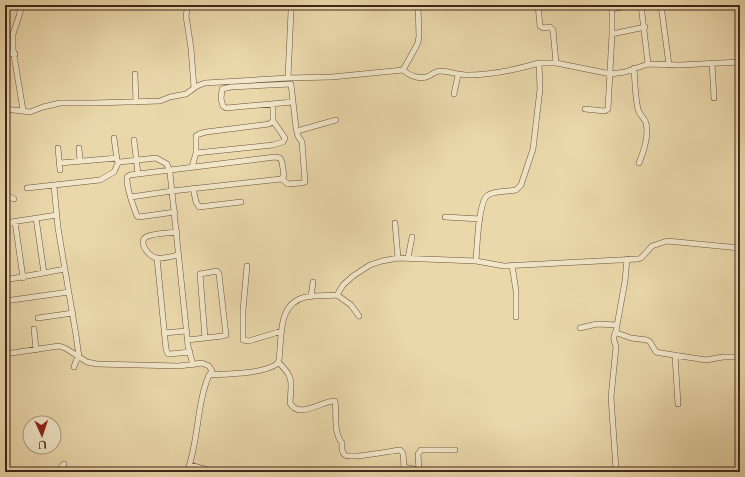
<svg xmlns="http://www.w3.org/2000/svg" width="745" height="477" viewBox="0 0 745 477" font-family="Cardo,serif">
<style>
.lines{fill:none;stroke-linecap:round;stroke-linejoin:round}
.minor-casing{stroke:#6a523f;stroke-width:6}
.minor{stroke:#f1e6c8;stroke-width:5}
</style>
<rect width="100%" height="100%" fill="#ead8ab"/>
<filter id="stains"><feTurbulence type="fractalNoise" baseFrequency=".005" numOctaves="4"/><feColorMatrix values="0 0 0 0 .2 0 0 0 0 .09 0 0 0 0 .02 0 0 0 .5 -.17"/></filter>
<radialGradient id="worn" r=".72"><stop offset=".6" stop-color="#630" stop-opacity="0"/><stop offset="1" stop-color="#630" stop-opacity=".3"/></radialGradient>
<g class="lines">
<g class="minor-casing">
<path id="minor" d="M 22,5 L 19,16 L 13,34 L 13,49 L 23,110
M 188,5 L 186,16 L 191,48 L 194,88
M 314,5 L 324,7 L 331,5
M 538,5 L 540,26 L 543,28 L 550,27 L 553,30 L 556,63
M 641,5 L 648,64
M 661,5 L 669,65
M 612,9 L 631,5
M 612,34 L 645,27
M 5,53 L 15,54
M 738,62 L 740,46
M 539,63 L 556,63 L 611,74 L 625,72 L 648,64 L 680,65 L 740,62
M 712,63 L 714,98
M 634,68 C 635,82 635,96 638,109 C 639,115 644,117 646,123 C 649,135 644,151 639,163
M 135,74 L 136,102
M 288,78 L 291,11 L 293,5
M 454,94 L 458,75
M 5,109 L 30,112 L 43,107 L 60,103 L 94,103 L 160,101 L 170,97 L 186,94 L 197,86 L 205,83 L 288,78 L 332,77 L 403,70
M 585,109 L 605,111 L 608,109 L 612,34 L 612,5
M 297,131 L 336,120
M 114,138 L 117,160
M 134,140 L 138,174
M 58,148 L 60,170
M 79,148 L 80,161
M 196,153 L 273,145 L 283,142 L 285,138 L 273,121
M 60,163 L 117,158
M 192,167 L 196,153 L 196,136 L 199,134 L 206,132 L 269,124 L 273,121 L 273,104
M 282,179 L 288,184 L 301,183 L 305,182 L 302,142 L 298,136 L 296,128 L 291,84 L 231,87 L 222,89 L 221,99 L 223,106 L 226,108 L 293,102
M 54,186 L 58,228 L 76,335 L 79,357 L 76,361 L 74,367
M 27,188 L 100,180 L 114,172 L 118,163 L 120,162 L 156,158 L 167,164 L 170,173 L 188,346 L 193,365
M 193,188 L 196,202 L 199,207 L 241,202
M 5,194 L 14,199
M 131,197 L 172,191 L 281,179 L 284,176 L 282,162 L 280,158 L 275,157 L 130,175 L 127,177 C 126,189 133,205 137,216 L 139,217 L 175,212
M 445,217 L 480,219
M 36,218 L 44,273
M 15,222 L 23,278
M 5,223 L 57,215
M 395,223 L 398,258
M 177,232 C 169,233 152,233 146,237 C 137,243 150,257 157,258 C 164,259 172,256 179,255
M 157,258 L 166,349 L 168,354 L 170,354 L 190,352
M 408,258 L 412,237
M 627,259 L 625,281 L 616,331 L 617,333 L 631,338 L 647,340 L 650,342 L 656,352 L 661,353 L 706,360 L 723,357 L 740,357
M 476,261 L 504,266 L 638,259 L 641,258 L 652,246 L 667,241 L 740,248
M 512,265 L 516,291 L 516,317
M 247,266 L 243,310 L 243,340 L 249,341 L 282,331
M 5,280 L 65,269
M 337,295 L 351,305 L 359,316
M 311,297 L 313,282
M 5,301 L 69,292
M 38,318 L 73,313
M 580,328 L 597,324 L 617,325
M 34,329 L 36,350
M 616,331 C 612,341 614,338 616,347 L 611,397 L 616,469 L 618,472
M 164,333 L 186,331
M 187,340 L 223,336 L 226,335 L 219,274 L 217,271 L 200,274 L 205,338
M 5,354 L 59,346 L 65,348 L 87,362 L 97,364 L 179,366 L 202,363 L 209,366 L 212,371 L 209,375
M 675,355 L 678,404
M 278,362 C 295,378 291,382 290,403 C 299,420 323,400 335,401 C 337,414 333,432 342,443 C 342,447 341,452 345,455 C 351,459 390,451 400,450 L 403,453 L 404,467 L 427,472
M 190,465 L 215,472
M 419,471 L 418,454 L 421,450 L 455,450
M 57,472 L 64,464
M 187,472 C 199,441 196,406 209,375 C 227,374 262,374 277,364 L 279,360 C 282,337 277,303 306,297 C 316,295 327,296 337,295 L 343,285 L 353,276 L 370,265 L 382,261 L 398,258 L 476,261 C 477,249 478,201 488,195 C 495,190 508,192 516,190 L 521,185 L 533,149 L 540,89 L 539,63 C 515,70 492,75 468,75 C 459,75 448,71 440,71 C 436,71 432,74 429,76 C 420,80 410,76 403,70 L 418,43 L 419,36 L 418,5
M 609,472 L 616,469"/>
</g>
<use href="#minor" class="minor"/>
</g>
<rect width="745" height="477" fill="none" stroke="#ead8ab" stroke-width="20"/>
<rect x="6" y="6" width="733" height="465" fill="none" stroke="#3f261b" stroke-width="2"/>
<rect x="10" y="10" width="725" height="457" fill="none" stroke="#3f261b"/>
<g transform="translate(42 435) rotate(177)"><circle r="19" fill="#f1e6c8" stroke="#aa9983"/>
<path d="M0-3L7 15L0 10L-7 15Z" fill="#8f2418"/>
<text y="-6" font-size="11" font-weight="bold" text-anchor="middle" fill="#3f261b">U</text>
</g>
<rect width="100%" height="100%" filter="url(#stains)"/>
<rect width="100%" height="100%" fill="url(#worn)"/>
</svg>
